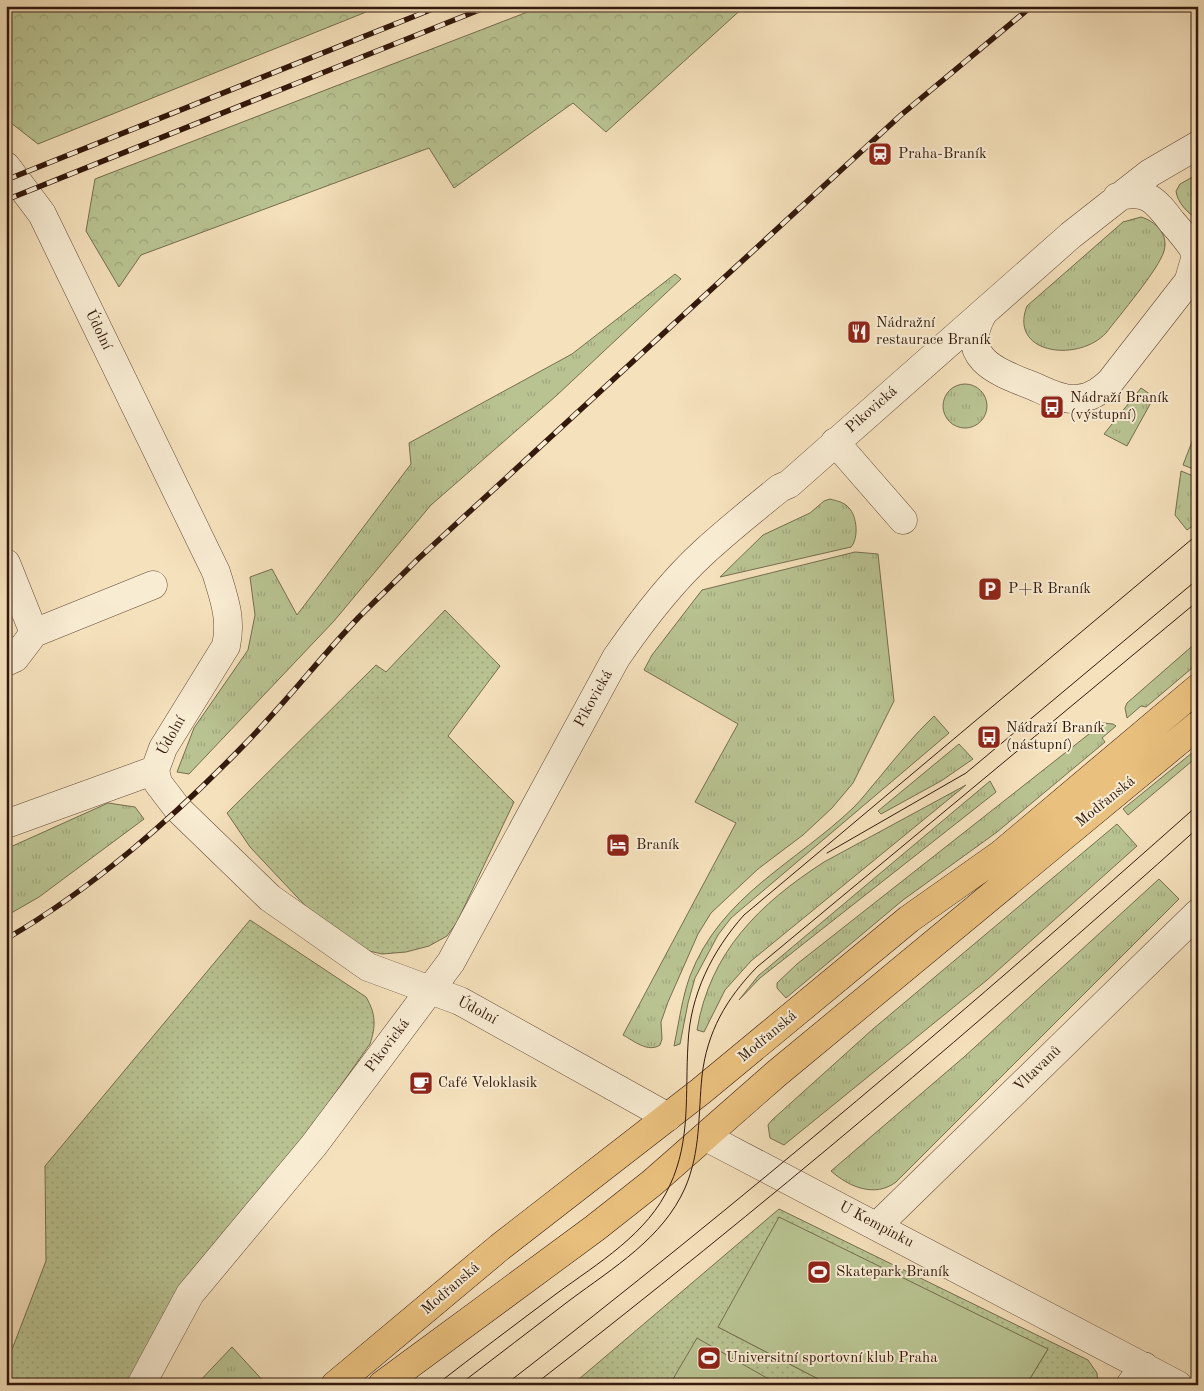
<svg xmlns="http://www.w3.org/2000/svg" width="1204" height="1391" viewBox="0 0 1204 1391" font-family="'Old Standard TT',serif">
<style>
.grass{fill:url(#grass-tufts);stroke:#766e4f}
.forest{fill:url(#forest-crowns);stroke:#766e4f}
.park{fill:url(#park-dots);stroke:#766e4f}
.pitch{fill:#b9c392;stroke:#766e4f}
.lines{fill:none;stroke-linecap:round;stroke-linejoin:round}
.minor-casing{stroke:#644a38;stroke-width:29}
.major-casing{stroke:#33180c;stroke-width:29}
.minor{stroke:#f8ecd3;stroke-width:28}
.major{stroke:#eac07e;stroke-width:28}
.tram{stroke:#33180c;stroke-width:1}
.rail-casing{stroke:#33180c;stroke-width:5.5}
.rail{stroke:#f8ecd3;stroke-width:4;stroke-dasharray:11;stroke-linecap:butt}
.labels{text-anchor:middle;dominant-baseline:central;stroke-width:4;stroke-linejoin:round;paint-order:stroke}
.poi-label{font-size:15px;fill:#33180c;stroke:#f8ecd3;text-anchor:start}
.street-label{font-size:15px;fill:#33180c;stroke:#f8ecd3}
</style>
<defs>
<pattern id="grass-tufts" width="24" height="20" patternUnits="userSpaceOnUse" patternTransform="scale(1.25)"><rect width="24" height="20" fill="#b9c392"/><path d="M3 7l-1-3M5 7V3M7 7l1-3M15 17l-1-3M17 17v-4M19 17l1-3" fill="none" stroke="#a0a77d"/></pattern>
<pattern id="forest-crowns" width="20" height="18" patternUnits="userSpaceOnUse" patternTransform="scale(1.25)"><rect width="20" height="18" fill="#b9c392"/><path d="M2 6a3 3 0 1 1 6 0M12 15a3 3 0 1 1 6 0" fill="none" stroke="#a0a77d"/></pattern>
<pattern id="park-dots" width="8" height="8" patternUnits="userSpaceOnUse" patternTransform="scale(1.25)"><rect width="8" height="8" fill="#b9c392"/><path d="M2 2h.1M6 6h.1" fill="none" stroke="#a0a77d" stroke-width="1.8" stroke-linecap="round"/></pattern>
</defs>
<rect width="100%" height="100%" fill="#f5e1bc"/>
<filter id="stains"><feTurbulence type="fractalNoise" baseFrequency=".004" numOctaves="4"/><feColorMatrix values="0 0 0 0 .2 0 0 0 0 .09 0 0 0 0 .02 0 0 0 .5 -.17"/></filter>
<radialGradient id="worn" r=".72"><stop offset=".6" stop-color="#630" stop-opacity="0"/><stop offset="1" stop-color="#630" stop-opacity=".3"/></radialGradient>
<path class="grass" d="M 1198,174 L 1198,219 C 1188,214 1177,202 1176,191 L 1180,184 Z
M 1141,217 C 1155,221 1169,234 1164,251 C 1159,269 1119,316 1106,333 C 1078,363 1008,354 1027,306 L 1123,222 Z
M 675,274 L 681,279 L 556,396 L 431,505 L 334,621 L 189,774 L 177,772 L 194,728 L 248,650 L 255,615 L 250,577 L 272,569 L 297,615 L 411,464 L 409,443 L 572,354 Z
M943 406a22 22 0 1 1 44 0a22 22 0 1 1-44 0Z
M 1141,388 L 1154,397 L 1127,446 L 1104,434 Z
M 1198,426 L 1198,471 L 1183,465 Z
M 1181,471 L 1198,478 L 1198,522 L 1187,530 L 1175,515 Z
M 830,499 C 837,501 844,502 849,508 C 857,516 859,538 851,547 L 720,577 L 763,535 L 810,513 L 824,501 Z
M 855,552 L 878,554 L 894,701 L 853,783 L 832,808 L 803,835 L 758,869 L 711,913 L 698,934 L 668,1002 L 661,1022 L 662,1039 L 660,1045 C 648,1053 634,1041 623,1035 L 736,823 L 695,802 L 738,724 L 644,670 L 652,655 L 702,590 Z
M 1198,641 L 1198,663 L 1146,707 L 1141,706 L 1127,718 L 1125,708 L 1127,703 Z
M 934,716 L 949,733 L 731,918 L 718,935 L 695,978 L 688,1003 L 680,1044 L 674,1046 C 679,1022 682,998 690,976 C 721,895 796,863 854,807 C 863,798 871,787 879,778 C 897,756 914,735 934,716 Z
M 1103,723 L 1113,724 L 1116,726 L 1102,738 L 1105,742 L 997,832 L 903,900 L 786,998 L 777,988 L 777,983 L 797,964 Z
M 959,744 L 973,759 L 941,781 L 881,814 L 878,811 Z
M 1198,748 L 1198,756 L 1128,815 L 1123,809 Z
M 990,781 L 996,792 L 760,978 L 739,1000 L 758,976 Z
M 966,785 L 751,961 L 725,990 L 704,1032 L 697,1030 C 710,952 759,904 824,862 Z
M 108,803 L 135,807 L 144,819 L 39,897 L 6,916 L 6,849 Z
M 1117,824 L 1137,846 L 987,980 L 784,1145 L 770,1138 L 768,1125 L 772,1120 L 873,1029 Z
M 1159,879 L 1179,899 L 896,1182 C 875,1198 849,1187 831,1171 L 964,1057 Z
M 232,1347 L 267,1385 L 196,1385 Z"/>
<path class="forest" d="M 6,6 L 381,6 L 38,144 L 6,119 Z
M 543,6 L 745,6 L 606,132 L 573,103 L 454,188 L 429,148 L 141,255 L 119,287 L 86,231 L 95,179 Z"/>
<path class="park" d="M 445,610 L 500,666 L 448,736 L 514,802 L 457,922 L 447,936 L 429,946 L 406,952 L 382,954 L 365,950 L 328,930 L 250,847 L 227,813 L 376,665 L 386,672 Z
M 250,920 L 366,997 C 376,1014 376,1026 370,1044 L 129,1385 L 6,1385 L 6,1365 L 46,1261 L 45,1166 Z
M 779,1209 L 1088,1360 L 1097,1373 L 1098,1385 L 1026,1385 L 1048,1349 L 718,1327 L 830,1385 L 572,1385 Z"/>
<path class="pitch" d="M 779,1217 L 1048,1349 L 1026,1385 L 830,1385 L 718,1327 Z
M 697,1338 L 779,1385 L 780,1385 L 684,1385 L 673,1379 Z"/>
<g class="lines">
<g class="minor-casing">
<path id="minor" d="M 6,166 L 42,214 L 216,572 C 224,598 232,619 226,646 L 163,748 L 155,770 L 158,783 L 177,808 L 270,898 L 368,967 L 460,1001 L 668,1117
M 1117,197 C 1146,188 1156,201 1172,222 C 1180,231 1188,240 1194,250 L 1195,259 L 1188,283
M 983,313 C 957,359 998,372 1033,386 C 1045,391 1059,399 1073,399 C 1089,399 1099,392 1110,382 L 1198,269
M 835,442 L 903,520
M 6,563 L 34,633
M 6,662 L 15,658 L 34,633 L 153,585
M 6,824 L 155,770
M 706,1137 L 1178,1385
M 877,1226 L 1198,913
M 141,1385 L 190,1294 L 314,1145 L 451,962 L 616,658 C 642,620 670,583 704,552 C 728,530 754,509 780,488 L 789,484 L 1071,235 L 1150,173 L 1198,145
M 1130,1385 L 1144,1366"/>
</g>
<g class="major-casing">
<path id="major" d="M 335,1385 L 500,1247 L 701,1091 L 909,919 L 1001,854 L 1198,688
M 382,1385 L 595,1228 L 652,1183 L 776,1074 L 1198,725"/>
</g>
<use href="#minor" class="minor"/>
<use href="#major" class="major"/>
<path class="tram" d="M 827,853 L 966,773 L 1198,579
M 436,1385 C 476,1354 516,1324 556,1294 C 598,1263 648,1234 670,1185 C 691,1140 685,1093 688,1044 C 690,995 712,951 744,915 L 1198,534
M 459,1385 C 496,1357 533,1328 570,1300 C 613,1268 663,1238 685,1188 C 701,1151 698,1115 702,1076 C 707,1032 726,999 757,967 L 1198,601
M 505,1385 C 744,1200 972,1006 1198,805
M 534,1385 C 762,1208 983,1021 1198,828"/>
<g class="rail-casing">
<path id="rail" d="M 6,180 L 440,6
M 6,200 L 489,6
M 6,939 C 95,887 173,818 245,744 C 285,703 320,658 359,617 C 378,598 399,578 418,559 L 901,115 L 1032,6"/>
</g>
<use href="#rail" class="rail"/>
</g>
<defs>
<g id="station-square" transform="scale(1.25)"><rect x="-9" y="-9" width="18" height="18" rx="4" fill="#8f2418" stroke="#f8ecd3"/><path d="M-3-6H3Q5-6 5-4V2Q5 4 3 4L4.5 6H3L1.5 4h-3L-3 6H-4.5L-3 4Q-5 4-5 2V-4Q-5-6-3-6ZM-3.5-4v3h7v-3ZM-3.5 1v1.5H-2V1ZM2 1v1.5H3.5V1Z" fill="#fff"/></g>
<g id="restaurant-square" transform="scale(1.25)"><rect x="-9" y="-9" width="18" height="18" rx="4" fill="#8f2418" stroke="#f8ecd3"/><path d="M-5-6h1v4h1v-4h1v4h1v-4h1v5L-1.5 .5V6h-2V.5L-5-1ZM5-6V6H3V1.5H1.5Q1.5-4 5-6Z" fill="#fff"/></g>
<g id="bus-square" transform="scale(1.25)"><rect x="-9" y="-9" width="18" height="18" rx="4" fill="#8f2418" stroke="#f8ecd3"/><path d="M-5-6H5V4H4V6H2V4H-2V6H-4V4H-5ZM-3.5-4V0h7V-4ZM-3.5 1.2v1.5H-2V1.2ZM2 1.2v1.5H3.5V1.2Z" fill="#fff"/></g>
<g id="parking-square" transform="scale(1.25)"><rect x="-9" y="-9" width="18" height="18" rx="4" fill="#8f2418" stroke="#f8ecd3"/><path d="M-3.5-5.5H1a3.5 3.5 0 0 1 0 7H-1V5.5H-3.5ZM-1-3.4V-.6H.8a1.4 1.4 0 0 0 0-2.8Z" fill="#fff"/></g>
<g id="hotel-square" transform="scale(1.25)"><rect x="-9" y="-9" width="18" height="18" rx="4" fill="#8f2418" stroke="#f8ecd3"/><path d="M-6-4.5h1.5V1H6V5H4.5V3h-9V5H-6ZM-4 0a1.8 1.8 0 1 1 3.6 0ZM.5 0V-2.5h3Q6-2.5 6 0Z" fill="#fff"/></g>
<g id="cafe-square" transform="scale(1.25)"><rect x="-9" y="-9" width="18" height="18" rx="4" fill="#8f2418" stroke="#f8ecd3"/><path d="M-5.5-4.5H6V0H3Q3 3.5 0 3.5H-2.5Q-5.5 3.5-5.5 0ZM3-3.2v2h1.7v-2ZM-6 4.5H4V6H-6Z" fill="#fff"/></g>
<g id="stadium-square" transform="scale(1.25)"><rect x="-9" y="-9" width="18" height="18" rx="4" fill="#8f2418" stroke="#f8ecd3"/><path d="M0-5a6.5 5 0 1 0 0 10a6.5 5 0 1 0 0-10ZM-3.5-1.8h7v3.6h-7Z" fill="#fff"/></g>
</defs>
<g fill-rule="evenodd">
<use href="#station-square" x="880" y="154"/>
<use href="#restaurant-square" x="859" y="332"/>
<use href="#bus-square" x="1052" y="407"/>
<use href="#parking-square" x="990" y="589"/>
<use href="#bus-square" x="989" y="737"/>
<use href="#hotel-square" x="618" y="845"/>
<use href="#cafe-square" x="421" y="1083"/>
<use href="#stadium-square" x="819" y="1272"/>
<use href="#stadium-square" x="709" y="1358"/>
</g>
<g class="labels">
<g class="poi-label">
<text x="898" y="154">Praha-Braník</text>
<text x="876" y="323">Nádražní<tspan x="876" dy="17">restaurace Braník</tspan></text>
<text x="1070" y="398">Nádraží Braník<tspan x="1070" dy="17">(výstupní)</tspan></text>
<text x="1008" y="589">P+R Braník</text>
<text x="1006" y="728">Nádraží Braník<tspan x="1006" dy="17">(nástupní)</tspan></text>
<text x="636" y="845">Braník</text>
<text x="438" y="1083">Café Veloklasik</text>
<text x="836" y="1272">Skatepark Braník</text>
<text x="726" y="1358">Universitní sportovní klub Praha</text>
</g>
<g class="street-label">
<text transform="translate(98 330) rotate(64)">Údolní</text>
<text transform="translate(872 410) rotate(-41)">Pikovická</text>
<text transform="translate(594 699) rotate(-61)">Pikovická</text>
<text transform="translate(172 736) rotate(-61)">Údolní</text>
<text transform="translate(1106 802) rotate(-39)">Modřanská</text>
<text transform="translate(477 1011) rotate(28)">Údolní</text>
<text transform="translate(768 1037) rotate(-40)">Modřanská</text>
<text transform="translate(388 1046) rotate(-53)">Pikovická</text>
<text transform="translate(1038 1069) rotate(-44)">Vltavanů</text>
<text transform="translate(876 1225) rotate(28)">U Kempinku</text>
<text transform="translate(451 1289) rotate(-41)">Modřanská</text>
</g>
</g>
<rect width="1204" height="1391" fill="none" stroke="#f5e1bc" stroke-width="25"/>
<rect x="8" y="8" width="1189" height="1376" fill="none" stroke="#33180c" stroke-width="2.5"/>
<rect x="12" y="12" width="1179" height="1366" fill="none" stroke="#33180c"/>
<rect width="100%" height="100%" filter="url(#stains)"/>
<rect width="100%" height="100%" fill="url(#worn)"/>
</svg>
